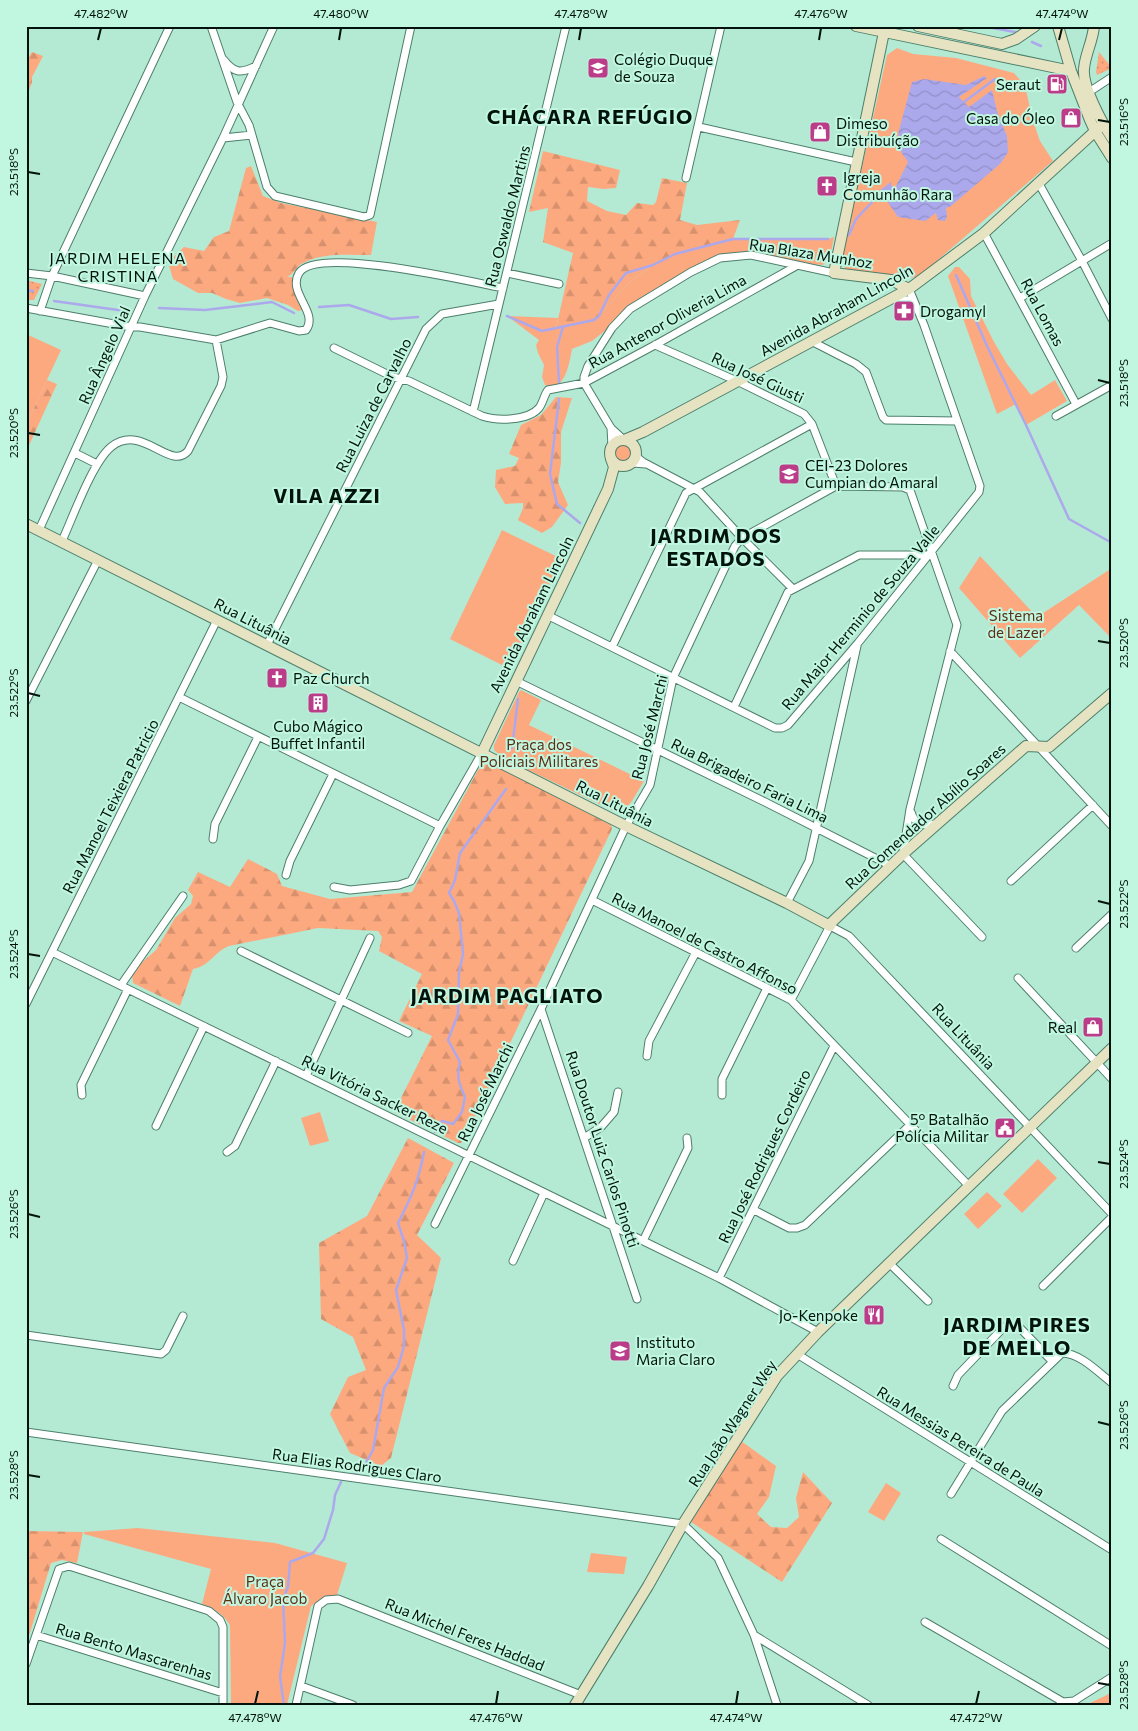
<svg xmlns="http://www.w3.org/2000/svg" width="1138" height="1731" viewBox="0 0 1138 1731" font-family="Commissioner,sans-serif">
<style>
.grass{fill:url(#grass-dots)}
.forest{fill:url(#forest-firs)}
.green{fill:#fda980}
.water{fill:url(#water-waves)}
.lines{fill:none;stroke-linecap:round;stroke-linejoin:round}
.stream{stroke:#aca8ec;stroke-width:2.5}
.street-casing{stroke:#4d7f6b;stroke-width:9}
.secondary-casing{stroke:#4d7f6b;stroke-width:12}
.street{stroke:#fff;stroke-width:7}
.secondary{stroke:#e5e3c1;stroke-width:10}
.ticks{fill:none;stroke:#01130c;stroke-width:2}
.labels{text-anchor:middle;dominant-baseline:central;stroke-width:4;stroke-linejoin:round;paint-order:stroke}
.poi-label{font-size:15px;fill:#01130c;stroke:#c1f7e0;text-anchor:start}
.street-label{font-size:15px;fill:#01130c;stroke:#c1f7e0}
.park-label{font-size:15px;fill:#5d2f16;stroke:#c1f7e0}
.neighbourhood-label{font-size:16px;letter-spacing:1px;fill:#01130c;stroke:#c1f7e0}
.district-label{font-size:20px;font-weight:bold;letter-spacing:1px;fill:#01130c;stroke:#c1f7e0}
.neatline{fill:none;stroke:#01130c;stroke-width:2}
.ticks-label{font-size:12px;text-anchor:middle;fill:#01130c}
</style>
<defs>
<pattern id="grass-dots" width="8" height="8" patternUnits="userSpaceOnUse" patternTransform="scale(1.25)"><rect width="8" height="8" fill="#fda980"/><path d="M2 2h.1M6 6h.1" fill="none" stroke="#d7916d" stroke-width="1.8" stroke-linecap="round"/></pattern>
<pattern id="forest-firs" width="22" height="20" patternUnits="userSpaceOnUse" patternTransform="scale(1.25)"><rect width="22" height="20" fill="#fda980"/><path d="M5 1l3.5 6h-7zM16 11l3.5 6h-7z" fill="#d7916d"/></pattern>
<pattern id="water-waves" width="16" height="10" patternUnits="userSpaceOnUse" patternTransform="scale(1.25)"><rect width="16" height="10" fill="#aca8ec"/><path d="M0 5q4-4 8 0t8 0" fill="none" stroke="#9290c9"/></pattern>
</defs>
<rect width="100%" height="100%" fill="#b4ead3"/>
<path class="grass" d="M 1099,52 L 1112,68 L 1097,75 L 1096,72 Z
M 26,280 L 42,284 L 34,300 L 26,300 Z"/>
<path class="forest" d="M 32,52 L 43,56 L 32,77 L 32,82 L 27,96 L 26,62 Z
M 543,151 L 620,170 L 616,188 L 603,189 L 588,187 L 587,201 L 607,211 L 626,215 L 637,203 L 653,205 L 656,202 L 662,178 L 687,183 L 680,220 L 697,225 L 740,220 L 733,239 L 675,254 L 653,265 L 629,283 L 594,320 L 556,328 L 573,253 L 543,242 L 548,208 L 529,212 Z
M 251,166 L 263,196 L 281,203 L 377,222 L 371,255 C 348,255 322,252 301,264 C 296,267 294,274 287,277 L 292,277 L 294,287 L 303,310 L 298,311 L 288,305 L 267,298 L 240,303 L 226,299 L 212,293 L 198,293 L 173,279 L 168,262 L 184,247 L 204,251 L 214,237 L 229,231 L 246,168 Z
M 47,380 L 57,384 L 26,452 L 26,425 Z
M 556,397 L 572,398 L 561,432 L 561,463 L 558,482 L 568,505 L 552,527 L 542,533 L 518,520 L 523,508 L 523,503 L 505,504 L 495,487 L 496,470 L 515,466 L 519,458 L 509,454 L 521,425 L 541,415 Z
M 490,764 L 499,767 L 611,825 L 612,829 L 464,1140 L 461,1143 L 458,1143 L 394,1112 L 432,1036 L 399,1021 L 422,974 L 379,951 L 382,937 L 378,931 L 318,928 L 229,946 C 214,952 210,966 193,969 L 180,1006 L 133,983 L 132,975 L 140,964 L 156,950 L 175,918 L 191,904 L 193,896 L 188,890 L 198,872 L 230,887 L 248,859 L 277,874 L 282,886 L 330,899 L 412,892 L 478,770 L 483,765 Z
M 408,1138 L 454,1163 L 417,1235 L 441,1258 L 391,1458 L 381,1466 L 350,1453 L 330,1414 L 348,1377 L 366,1370 L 353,1337 L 321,1319 L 319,1243 L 367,1216 Z
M 741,1441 L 776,1466 L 769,1497 L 757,1514 L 771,1527 L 787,1528 L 799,1517 L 796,1498 L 803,1472 L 832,1503 L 782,1582 L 691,1522 Z
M 26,1531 L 83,1532 L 77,1563 L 62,1560 L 51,1563 L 28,1639 L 26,1639 Z"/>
<path class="green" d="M 897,48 L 913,54 L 956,58 L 1014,73 L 1025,86 L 1033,121 L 1040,141 L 1053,161 L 918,277 L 902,278 L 845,269 L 843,252 L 887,55 Z
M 834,237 L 830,257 L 823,265 L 720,255 L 702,263 L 622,313 L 606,330 L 592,341 L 572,349 C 569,365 567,379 554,389 L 545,385 L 542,377 L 544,365 L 538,353 L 536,345 L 539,340 L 507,316 L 558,318 L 556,328 L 594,320 L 629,283 L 653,265 L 675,254 L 733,239 L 828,239 Z
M 955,267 L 959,267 L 970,279 L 971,296 L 994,342 L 1007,364 L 1031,395 L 1055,380 L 1067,401 L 1026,425 L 1016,404 L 997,414 L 948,276 Z
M 26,334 L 61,350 L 26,425 Z
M614 453a9 9 0 1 1 18 0a9 9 0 1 1-18 0Z
M 502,530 L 562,559 L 508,668 L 450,639 Z
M 980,556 L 1037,617 L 1112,568 L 1112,639 L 1079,605 L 1020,658 L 959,588 Z
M 521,690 L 541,700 L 529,725 L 644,781 L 632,801 L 622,813 L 618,813 L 503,758 L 494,750 L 494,745 L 519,692 Z
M 320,1112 L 329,1141 L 310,1146 L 301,1118 Z
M 1038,1159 L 1057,1178 L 1022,1213 L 1003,1194 Z
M 987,1192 L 1002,1206 L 978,1229 L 964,1214 Z
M 886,1483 L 901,1493 L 884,1521 L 868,1512 Z
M 138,1528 L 275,1543 L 347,1563 L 337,1595 L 322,1598 L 311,1606 L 287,1705 L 231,1705 L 230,1625 C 223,1614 215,1609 202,1604 L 211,1569 L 84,1534 L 84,1532 Z
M 591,1553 L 627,1557 L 624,1574 L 587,1572 Z
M 1112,1692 L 1112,1705 L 1086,1705 L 1111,1693 Z"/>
<path class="water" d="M 984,76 L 987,78 L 959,97 L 969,107 L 992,90 L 997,111 L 1007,136 L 1008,152 L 1001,163 L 951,206 L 946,208 L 947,216 L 945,221 L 938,220 L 936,213 L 925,221 L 898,217 L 887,201 L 880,202 L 876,198 L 875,194 L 891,182 L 892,189 L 895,188 L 908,162 L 897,146 L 899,130 L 912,82 L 924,79 L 966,85 Z"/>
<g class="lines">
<path class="stream" d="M 982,26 L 1015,32
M 1032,42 L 1041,46
M 964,102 L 995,79
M 849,235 L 856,219 L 876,198
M 956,275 L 987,346 L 1026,425 L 1069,519 L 1112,543
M 26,290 L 33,291
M 54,301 L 125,311
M 319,307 L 349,305 L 391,319 L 418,317
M 159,308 L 205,310 L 272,302 L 294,313
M 507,316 L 542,331 L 594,320 L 599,316 L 609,295 L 626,273 L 653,265 L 675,254 L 733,239 L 828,239
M 559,382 L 557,347 L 563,327
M 559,399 L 550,474 L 557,504 L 580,523
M 512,748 L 518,699
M 435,1132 L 442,1121 L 453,1124 L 462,1112 L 465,1097 C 459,1084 456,1076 460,1062 L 448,1040 L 458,1014 L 459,973 L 463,954 L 459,913 L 454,901 L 449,893 L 455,880 L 460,853 L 506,789
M 353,1475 L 362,1470 L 373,1450 L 384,1388 L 398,1367 L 404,1346 L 404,1330 L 396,1290 L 407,1258 L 404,1241 L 398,1223 C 411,1198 419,1180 424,1152
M 284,1705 L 280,1677 L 285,1643 L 283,1599 L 288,1587 L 290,1562 L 313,1553 L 324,1539 L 333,1510 L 335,1495 L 341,1482"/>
<g class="street-casing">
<path id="street" d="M 211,26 L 237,102 L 249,125 L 267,187 L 275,196 L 364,217 L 370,215 L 411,26
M 223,59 C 234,73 240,74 256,66
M 1089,92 L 1112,77
M 699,127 L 856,162
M 223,138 L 252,135
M 686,178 L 721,26
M 1038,182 L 1082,261 L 1112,319
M 984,233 L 1076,404
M 26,273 L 52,276 L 145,296
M 507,273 L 559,284
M 1020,298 L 1112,243
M 893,299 L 908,300 L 915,306
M 26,308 L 125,326 L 140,327 L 216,340 L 270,323 L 299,331 L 306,330 C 319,312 287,293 299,273 C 316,245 472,282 503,288
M 40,311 L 52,276 L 170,26
M 811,341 L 856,364 L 866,372 L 883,417 L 886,420 L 957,421
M 655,345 L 737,381 L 804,414 L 812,424 L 836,486
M 334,348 L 393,377 L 409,381 L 482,416 C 497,421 528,421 539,408 C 543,403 544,395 548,390 L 584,383 L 655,345 L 796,266
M 584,383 L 584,377 L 588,366 L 612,328 L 630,309 L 691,272 L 720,258 L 751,255 L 834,273
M 584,383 L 611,428 L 624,440
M 473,412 L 566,26
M 1056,416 L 1112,385
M 611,428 L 612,446
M 636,452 L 638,458 L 643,462 L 700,492 L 742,538 L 793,589
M 75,453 L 97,464
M 626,466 L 634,463 L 645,464
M 39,530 L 145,296 L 223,138 L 274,26
M 62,541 C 73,517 92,463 111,447 C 142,422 170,472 188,451 L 221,386 L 223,377 L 216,340
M 547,615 L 775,728 L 782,728 L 788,725 L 858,643 L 979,492 L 980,486 L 924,325 L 909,289
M 267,645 L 426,329 L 442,314 L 499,304
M 612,647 L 686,493 L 812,424
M 950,651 L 1112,826
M 516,681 L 765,802 L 891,866
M 179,697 L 440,826
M 26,701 L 98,560
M 734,707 L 788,592 L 859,555 L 929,555
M 911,812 C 915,825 923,827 935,824
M 213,839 L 215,824 L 258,737
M 286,875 L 290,861 L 333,774
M 1011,881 L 1093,805
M 334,887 L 350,890 L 399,885 L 411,881 L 440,826 L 482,753
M 592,900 L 791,1000 L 969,1186
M 787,903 L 809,861 L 857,646
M 1076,948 L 1112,914
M 241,951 L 408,1033
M 52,952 L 719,1278 L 818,1332
M 1018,978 L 1112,1079
M 121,985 L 183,896
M 791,1000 L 830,926 L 849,936 L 1112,1214
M 26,1004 L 217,620
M 541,1009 L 637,1299
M 647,1056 L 649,1041 L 696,952
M 306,1076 L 370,938
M 82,1095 L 81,1085 L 128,989
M 722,1095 L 722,1079 L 767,988
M 156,1126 L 204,1026
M 584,1138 L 601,1127 L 614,1112 L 618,1092
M 227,1152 L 235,1146 L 276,1061
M 754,1210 L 789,1228 L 797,1228 L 805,1225 L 910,1125
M 435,1224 L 541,1009 L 626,826 L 650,785 L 673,678 L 735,546 L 742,538 L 836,486 L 903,487 L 910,490 L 957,625 L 910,809 L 903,854 L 982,937
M 643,1241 L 688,1148 L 687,1138
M 513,1261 L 544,1193
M 889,1263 L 928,1301
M 719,1278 L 834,1046
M 1043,1286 L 1112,1217
M 26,1335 L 161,1354 L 166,1350 L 183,1316
M 797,1354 L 1112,1550
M 953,1386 L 958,1375 L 1003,1328 L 1008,1325 L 1020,1328 L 1052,1361
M 26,1432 L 683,1524 L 718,1558 L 754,1635 L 777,1705
M 951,1494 L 1002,1411 L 1062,1353 C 1080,1353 1098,1372 1112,1383
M 941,1539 L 1112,1646
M 925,1622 L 1063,1702
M 36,1635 L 223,1693
M 754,1635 L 868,1705
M 26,1664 L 59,1569 L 69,1566 L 209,1611 L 220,1620 L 223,1627 L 223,1705
M 301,1686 L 353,1705
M 1060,1704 L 1063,1702 L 1074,1701 L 1112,1677
M 296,1705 L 318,1606 L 326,1600 L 338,1599 L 581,1695"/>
</g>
<g class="secondary-casing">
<path id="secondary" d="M 856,26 L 1071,71
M 918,26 L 1002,44 L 1016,39 L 1035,26
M 1058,26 L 1071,71 L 1090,120 L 1095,131 L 1112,158
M 1094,26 C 1093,41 1085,54 1084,69 C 1082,86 1102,123 1112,138
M 884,32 L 834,273 L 891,280 L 909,289
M 624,440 L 643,432 L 909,289 L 984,233 L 1103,124
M610 453a13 13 0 1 1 26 0a13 13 0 1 1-26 0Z
M 26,524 L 626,826 L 787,903 L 830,926 L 832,922 L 903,854 L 1026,746 L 1049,747 L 1112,693
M 482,753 L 608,489 L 614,467 L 611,459
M 575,1705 L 648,1586 L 683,1524 L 777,1376 L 818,1332 L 1112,1048"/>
</g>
<use href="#street" class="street"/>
<use href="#secondary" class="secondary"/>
</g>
<path class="ticks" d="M 98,40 L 101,28M 339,40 L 341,28M 579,40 L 581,28M 819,40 L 821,28M 1059,40 L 1062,28M 1098,120 L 1110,122M 28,172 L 40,174M 1098,380 L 1110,383M 28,433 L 40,435M 1098,641 L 1110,643M 28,693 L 40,696M 1098,901 L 1110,904M 28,954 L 40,956M 1098,1162 L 1110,1164M 28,1214 L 40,1217M 1098,1422 L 1110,1425M 28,1475 L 40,1477M 1098,1683 L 1110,1685M 255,1704 L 258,1691M 496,1704 L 498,1691M 736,1704 L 738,1691M 976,1704 L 979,1691"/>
<defs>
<g id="school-square" transform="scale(1.125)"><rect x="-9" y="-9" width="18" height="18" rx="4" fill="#bb3d8a" stroke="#c1f7e0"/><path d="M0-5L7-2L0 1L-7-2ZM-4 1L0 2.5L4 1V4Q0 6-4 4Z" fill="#fff"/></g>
<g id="fuel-square" transform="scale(1.125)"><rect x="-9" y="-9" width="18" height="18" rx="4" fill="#bb3d8a" stroke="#c1f7e0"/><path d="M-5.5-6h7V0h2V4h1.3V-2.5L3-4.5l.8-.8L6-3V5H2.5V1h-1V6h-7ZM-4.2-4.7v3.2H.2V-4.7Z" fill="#fff"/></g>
<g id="shop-square" transform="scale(1.125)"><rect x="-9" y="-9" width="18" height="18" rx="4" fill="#bb3d8a" stroke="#c1f7e0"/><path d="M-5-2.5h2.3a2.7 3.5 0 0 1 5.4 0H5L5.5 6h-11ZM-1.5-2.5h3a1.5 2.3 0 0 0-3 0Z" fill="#fff"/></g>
<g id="church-square" transform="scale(1.125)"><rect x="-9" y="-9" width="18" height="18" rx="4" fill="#bb3d8a" stroke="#c1f7e0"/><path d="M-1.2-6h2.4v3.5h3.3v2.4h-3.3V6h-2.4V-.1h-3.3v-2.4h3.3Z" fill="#fff"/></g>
<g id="pharmacy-square" transform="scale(1.125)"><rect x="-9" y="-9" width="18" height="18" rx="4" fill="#bb3d8a" stroke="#c1f7e0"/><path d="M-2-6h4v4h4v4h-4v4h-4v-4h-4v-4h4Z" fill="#fff"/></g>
<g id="building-square" transform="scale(1.125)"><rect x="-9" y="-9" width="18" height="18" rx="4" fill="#bb3d8a" stroke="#c1f7e0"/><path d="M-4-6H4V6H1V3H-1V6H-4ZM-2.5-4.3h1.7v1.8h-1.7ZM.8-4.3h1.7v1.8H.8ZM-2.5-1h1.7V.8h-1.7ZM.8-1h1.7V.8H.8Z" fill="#fff"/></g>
<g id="civic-square" transform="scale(1.125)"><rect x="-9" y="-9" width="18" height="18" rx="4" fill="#bb3d8a" stroke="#c1f7e0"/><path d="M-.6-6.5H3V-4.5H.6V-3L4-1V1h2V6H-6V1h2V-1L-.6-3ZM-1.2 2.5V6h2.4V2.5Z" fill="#fff"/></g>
<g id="restaurant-square" transform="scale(1.125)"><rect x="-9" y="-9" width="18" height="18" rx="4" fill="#bb3d8a" stroke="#c1f7e0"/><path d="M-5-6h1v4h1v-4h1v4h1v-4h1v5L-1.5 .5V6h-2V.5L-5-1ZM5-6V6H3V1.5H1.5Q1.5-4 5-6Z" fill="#fff"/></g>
</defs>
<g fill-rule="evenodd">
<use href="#school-square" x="598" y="68"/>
<use href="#fuel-square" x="1057" y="84"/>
<use href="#shop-square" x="1071" y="118"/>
<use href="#shop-square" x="820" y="132"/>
<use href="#church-square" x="827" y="186"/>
<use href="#pharmacy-square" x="904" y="311"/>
<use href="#school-square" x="789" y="474"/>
<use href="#church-square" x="277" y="678"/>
<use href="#building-square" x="318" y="703"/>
<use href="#shop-square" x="1093" y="1027"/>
<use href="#civic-square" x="1005" y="1128"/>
<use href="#restaurant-square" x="874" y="1315"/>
<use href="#school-square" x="620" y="1351"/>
</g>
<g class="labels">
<g class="poi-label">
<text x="614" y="59">Colégio Duque<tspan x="614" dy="17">de Souza</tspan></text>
<text x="1041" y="84" text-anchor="end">Seraut</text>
<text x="1055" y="118" text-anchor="end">Casa do Óleo</text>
<text x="836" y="123">Dimeso<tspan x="836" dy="17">Distribuíção</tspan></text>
<text x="843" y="177">Igreja<tspan x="843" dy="17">Comunhão Rara</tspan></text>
<text x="920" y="311">Drogamyl</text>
<text x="805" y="465">CEI-23 Dolores<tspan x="805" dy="17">Cumpian do Amaral</tspan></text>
<text x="293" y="678">Paz Church</text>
<text x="318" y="726" text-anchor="middle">Cubo Mágico<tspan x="318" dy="17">Buffet Infantil</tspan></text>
<text x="1077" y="1027" text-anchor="end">Real</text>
<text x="989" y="1119" text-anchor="end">5º Batalhão<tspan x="989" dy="17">Polícia Militar</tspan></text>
<text x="858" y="1315" text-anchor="end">Jo-Kenpoke</text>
<text x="636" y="1342">Instituto<tspan x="636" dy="17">Maria Claro</tspan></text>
</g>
<g class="street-label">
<text transform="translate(507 216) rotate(-76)">Rua Oswaldo Martins</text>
<text transform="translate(811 253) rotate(9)">Rua Blaza Munhoz</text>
<text transform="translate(836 310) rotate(-29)">Avenida Abraham Lincoln</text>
<text transform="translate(1043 312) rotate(62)">Rua Lomas</text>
<text transform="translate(667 321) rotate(-29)">Rua Antenor Oliveria Lima</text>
<text transform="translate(104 355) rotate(-66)">Rua Ângelo Vial</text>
<text transform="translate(758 377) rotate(25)">Rua José Giusti</text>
<text transform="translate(373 405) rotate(-63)">Rua Luiza de Carvalho</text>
<text transform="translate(531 614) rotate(-64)">Avenida Abraham Lincoln</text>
<text transform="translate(860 617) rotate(-50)">Rua Major Herminio de Souza Valle</text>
<text transform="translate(253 621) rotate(27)">Rua Lituânia</text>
<text transform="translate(649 727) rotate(-76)">Rua José Marchi</text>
<text transform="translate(750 780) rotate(26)">Rua Brigadeiro Faria Lima</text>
<text transform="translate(615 803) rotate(27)">Rua Lituânia</text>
<text transform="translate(110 806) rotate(-63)">Rua Manoel Teixiera Patricio</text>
<text transform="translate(925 816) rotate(-42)">Rua Comendador Abílio Soares</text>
<text transform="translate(705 943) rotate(27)">Rua Manoel de Castro Affonso</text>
<text transform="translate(964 1036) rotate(47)">Rua Lituânia</text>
<text transform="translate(485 1092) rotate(-64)">Rua José Marchi</text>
<text transform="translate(375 1094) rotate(26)">Rua Vitória Sacker Reze</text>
<text transform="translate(603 1149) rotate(72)">Rua Doutor Luiz Carlos Pinotti</text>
<text transform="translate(764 1156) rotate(-64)">Rua José Rodrigues Cordeiro</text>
<text transform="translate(732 1423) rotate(-57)">Rua João Wagner Wey</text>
<text transform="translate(961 1441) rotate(32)">Rua Messias Pereira de Paula</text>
<text transform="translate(357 1465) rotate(8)">Rua Elias Rodrigues Claro</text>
<text transform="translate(465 1634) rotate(22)">Rua Michel Feres Haddad</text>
<text transform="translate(134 1651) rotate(17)">Rua Bento Mascarenhas</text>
</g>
<g class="park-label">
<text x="1016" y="615">Sistema<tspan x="1016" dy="17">de Lazer</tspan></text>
<text x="539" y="744">Praça dos<tspan x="539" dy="17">Policiais Militares</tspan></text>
<text x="265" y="1581">Praça<tspan x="265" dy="17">Álvaro Jacob</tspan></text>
</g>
<g class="neighbourhood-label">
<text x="118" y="257">JARDIM HELENA<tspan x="118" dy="18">CRISTINA</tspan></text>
</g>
<g class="district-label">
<text x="590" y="116">CHÁCARA REFÚGIO</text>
<text x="327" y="495">VILA AZZI</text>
<text x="716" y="535">JARDIM DOS<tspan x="716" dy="23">ESTADOS</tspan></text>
<text x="507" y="995">JARDIM PAGLIATO</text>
<text x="1017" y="1324">JARDIM PIRES<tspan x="1017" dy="23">DE MELLO</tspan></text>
</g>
</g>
<rect width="1138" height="1731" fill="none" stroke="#c1f7e0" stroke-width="55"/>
<rect x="28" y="28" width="1082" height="1676" class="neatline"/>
<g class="ticks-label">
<text x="101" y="18">47.482°W</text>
<text x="341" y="18">47.480°W</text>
<text x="581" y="18">47.478°W</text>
<text x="821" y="18">47.476°W</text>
<text x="1062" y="18">47.474°W</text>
<text transform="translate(1124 122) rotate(-90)" y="4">23.516°S</text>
<text transform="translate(14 172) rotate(-90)" y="4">23.518°S</text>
<text transform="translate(1124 383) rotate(-90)" y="4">23.518°S</text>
<text transform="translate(14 433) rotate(-90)" y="4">23.520°S</text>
<text transform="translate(1124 643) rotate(-90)" y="4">23.520°S</text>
<text transform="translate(14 693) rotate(-90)" y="4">23.522°S</text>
<text transform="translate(1124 904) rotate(-90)" y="4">23.522°S</text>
<text transform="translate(14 954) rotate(-90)" y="4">23.524°S</text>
<text transform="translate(1124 1164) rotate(-90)" y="4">23.524°S</text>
<text transform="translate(14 1214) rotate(-90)" y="4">23.526°S</text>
<text transform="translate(1124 1425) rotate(-90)" y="4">23.526°S</text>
<text transform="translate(14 1475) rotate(-90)" y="4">23.528°S</text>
<text transform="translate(1124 1685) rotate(-90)" y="4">23.528°S</text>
<text x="255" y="1722">47.478°W</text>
<text x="496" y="1722">47.476°W</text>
<text x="736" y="1722">47.474°W</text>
<text x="976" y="1722">47.472°W</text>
</g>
</svg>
